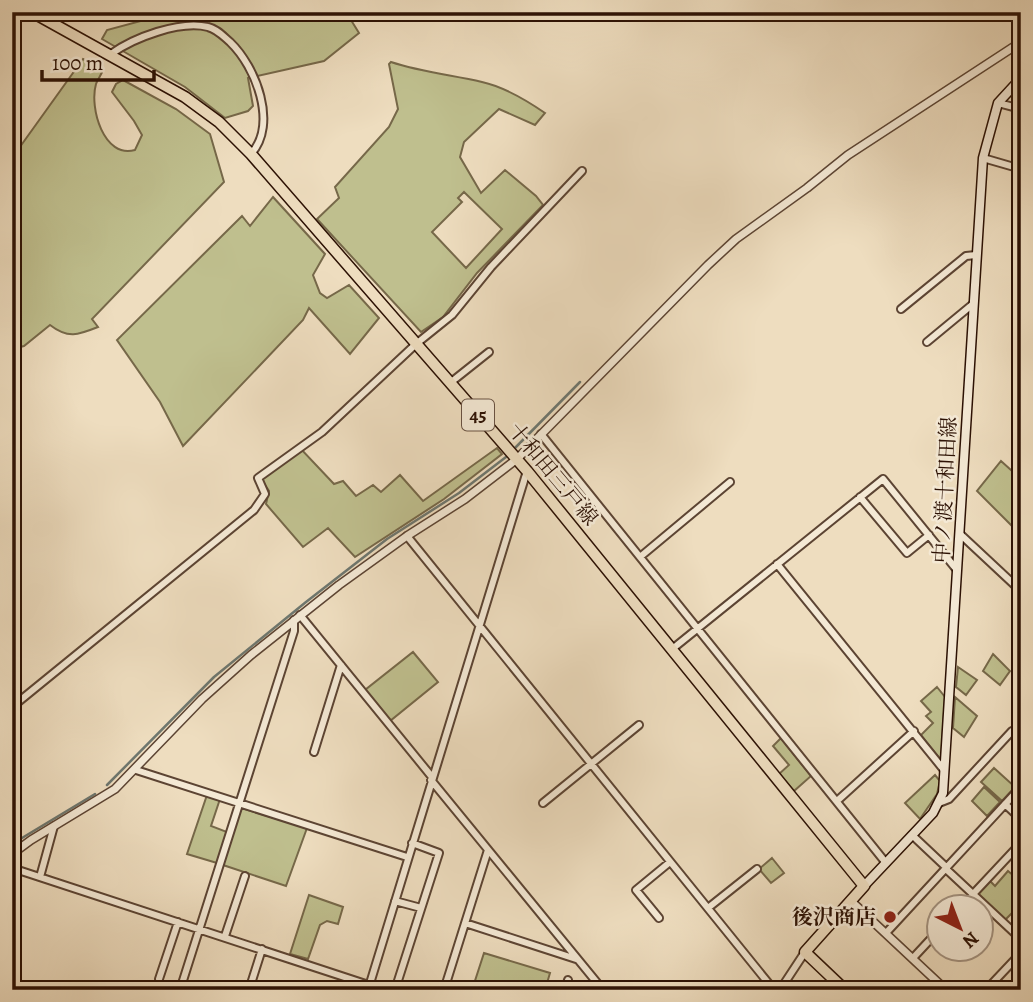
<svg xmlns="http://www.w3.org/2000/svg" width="1033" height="1002" viewBox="0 0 1033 1002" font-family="Alegreya,'Noto Serif JP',serif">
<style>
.green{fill:#bfbf8e;stroke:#766849;stroke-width:2;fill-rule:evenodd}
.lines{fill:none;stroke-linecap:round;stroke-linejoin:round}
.stream{stroke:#6e776f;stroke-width:2.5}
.minor-casing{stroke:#5c4433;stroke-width:10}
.tertiary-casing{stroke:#5c4433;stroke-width:10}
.secondary-casing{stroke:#2c1104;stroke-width:11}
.primary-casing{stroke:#2c1104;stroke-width:13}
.minor{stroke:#f4e9d5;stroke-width:6}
.tertiary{stroke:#f4e9d5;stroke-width:7}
.secondary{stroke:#f4e9d5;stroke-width:8}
.primary{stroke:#eeddbf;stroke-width:10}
.poi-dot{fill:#8f2418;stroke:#f4e9d5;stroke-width:2.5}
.labels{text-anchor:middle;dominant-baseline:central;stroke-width:5;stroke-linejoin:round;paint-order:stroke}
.shield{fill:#f4e9d5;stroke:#685243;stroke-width:2}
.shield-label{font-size:19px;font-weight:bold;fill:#2c1104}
.street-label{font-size:21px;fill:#2c1104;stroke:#f4e9d5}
.poi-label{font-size:21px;font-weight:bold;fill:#2c1104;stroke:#f4e9d5;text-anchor:end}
</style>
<rect width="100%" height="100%" fill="#eeddbf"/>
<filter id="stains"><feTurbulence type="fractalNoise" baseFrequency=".00286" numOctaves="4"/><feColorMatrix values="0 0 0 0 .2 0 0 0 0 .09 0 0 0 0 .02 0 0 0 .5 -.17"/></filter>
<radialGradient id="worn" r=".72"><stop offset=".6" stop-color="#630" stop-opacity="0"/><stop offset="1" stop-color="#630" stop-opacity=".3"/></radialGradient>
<path class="green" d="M 174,12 L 346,12 L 359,33 L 324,61 L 248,78 L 253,106 L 248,111 L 225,118 L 185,87 L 102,39 L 107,30 Z
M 83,59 L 103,69 C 102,75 98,78 96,84 C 89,108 104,159 135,150 L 142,135 L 134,121 L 112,92 L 116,84 L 123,80 L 176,109 L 210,134 L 224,182 L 92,319 L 98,327 C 78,335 68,339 50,325 L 24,346 L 12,349 L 12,158 Z
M 391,62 C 421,72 451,75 482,82 C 505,87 526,100 545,113 L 535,125 L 499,109 L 464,142 L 460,157 L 481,193 L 505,170 L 536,196 L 543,205 L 477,273 L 443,317 L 421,332 L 317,219 L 339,198 L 335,187 L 389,127 L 398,109 L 389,64 ZM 464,192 L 502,229 L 466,268 L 432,232 L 462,202 L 458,198 Z
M 273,197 L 325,254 L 313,275 L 320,293 L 327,298 L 349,285 L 379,318 L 350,354 L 309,308 L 303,320 L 183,446 L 160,402 L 117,340 L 242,216 L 250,226 Z
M 497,448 L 502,454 L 444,499 L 355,557 L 328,528 L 303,547 L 266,504 L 269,491 L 261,479 L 301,449 L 334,484 L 343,481 L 356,496 L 373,485 L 381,492 L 400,475 L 423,501 Z
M 1001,461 L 1021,479 L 1021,535 L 977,491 Z
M 413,652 L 438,682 L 390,721 L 365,690 Z
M 993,654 L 1010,671 L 1000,685 L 983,671 Z
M 958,667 L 977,680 L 966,695 L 956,687 Z
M 937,687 L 945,697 L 941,760 L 921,735 L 933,723 L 926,716 L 931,712 L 921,701 Z
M 955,697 L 977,716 L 964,737 L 953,728 Z
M 781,738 L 811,776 L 794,791 L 779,774 L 789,765 L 773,746 Z
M 994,768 L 1015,787 L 1002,801 L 981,782 Z
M 935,775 L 940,781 L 937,794 L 920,819 L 905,803 Z
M 984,787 L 1000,802 L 987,816 L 972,801 Z
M 207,795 L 220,799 L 211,826 L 227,832 L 217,863 L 187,854 Z
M 241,808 L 307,828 L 286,886 L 223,865 Z
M 772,858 L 784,873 L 771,883 L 759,869 Z
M 1008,871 L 1021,882 L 1021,904 L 1005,920 L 976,894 L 989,880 L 995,886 Z
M 309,895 L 343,907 L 338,924 L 327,921 L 320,925 L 308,959 L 290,954 Z
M 484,953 L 550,973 L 545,990 L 472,990 Z"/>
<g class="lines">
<path class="stream" d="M 514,449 L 580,382
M 107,785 L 214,677 L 306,602 L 387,539 L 459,493 L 506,457
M 12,844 L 95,794"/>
<g class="minor-casing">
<path id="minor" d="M 111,54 C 133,38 180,20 208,27 C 217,29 223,36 230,42 C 256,67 278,124 251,154
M 998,103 L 1021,109
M 983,158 L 1021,169
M 901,309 L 966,256 L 976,255
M 927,342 L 973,304
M 450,383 L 489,352
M 541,434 L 886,863
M 860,497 L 907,553 L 929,535
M 960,534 L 1021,591
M 407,536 L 774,990
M 640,557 L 730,482
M 777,564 L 944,770
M 300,615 L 432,777
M 671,650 L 883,479 L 957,570
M 12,707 L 254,510 L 265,494 L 258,478 L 322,432 L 416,344 L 452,315 L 491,267 L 582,171
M 314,752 L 341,665
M 136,770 L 407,857
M 431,780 L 603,990
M 837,801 L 914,731
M 543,803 L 639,725
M 939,803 L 949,799 L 1012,731 L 1021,727
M 1005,804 L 1021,819
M 912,835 L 947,868
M 12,868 L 384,990
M 946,869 L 1021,939
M 40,877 L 54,826
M 395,901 L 421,908
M 708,908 L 757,869
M 960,908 L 1021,843
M 659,918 L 636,890 L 670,862
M 465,923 L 576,959
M 886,933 L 1021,787
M 225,936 L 245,876
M 913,958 L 939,930
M 159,979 L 178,922
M 180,990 L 294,631 L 294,620
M 249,990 L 262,949
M 368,990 L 527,471
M 395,990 L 439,853 L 412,843
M 444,990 L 488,850
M 565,990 L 568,980
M 780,990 L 805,952
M 986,990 L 1021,953"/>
</g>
<g class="tertiary-casing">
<path id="tertiary" d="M 12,854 L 31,840 L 115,789 L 202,699 L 251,655 L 339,585 L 407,536 L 465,499 L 517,459 L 708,265 L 736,239 L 807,188 L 848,155 L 1021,42
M 851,901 L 946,990"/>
</g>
<g class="secondary-casing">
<path id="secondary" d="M 864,886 L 933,813 L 943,793 L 983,158 L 998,103 L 1021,78"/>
</g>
<g class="primary-casing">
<path id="primary" d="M 32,12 L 185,97 L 219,122 L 251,154 L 527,471 L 864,886 L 805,952 L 845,990"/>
</g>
<use href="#minor" class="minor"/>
<use href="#tertiary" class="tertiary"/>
<use href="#secondary" class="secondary"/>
<use href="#primary" class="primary"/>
</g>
<circle class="poi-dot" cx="890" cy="917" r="7"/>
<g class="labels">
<rect class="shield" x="462" y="399.5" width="32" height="31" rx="5"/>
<g class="shield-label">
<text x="478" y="415">45</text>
</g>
<g class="street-label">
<text transform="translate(553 474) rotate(50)">十和田三戸線</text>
<text transform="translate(945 490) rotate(-87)">中ノ渡十和田線</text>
</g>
<g class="poi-label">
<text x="876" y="917">後沢商店</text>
</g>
</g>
<rect width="1033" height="1002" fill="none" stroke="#eeddbf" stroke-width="42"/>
<rect x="14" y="14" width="1005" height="974" fill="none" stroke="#2c1104" stroke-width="3.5"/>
<rect x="21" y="21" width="991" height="960" fill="none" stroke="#2c1104" stroke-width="2"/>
<g transform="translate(960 928) rotate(138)"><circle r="33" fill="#f4e9d5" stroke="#a49381" stroke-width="2"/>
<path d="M0-5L12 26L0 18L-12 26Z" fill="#8f2418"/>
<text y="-10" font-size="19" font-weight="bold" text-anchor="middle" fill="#2c1104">N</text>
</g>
<path d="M42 70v10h112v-10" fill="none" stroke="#2c1104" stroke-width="3.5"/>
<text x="52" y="70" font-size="21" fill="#2c1104" stroke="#f4e9d5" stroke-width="5" paint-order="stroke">100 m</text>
<rect width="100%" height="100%" filter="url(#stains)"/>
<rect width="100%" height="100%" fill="url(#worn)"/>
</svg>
